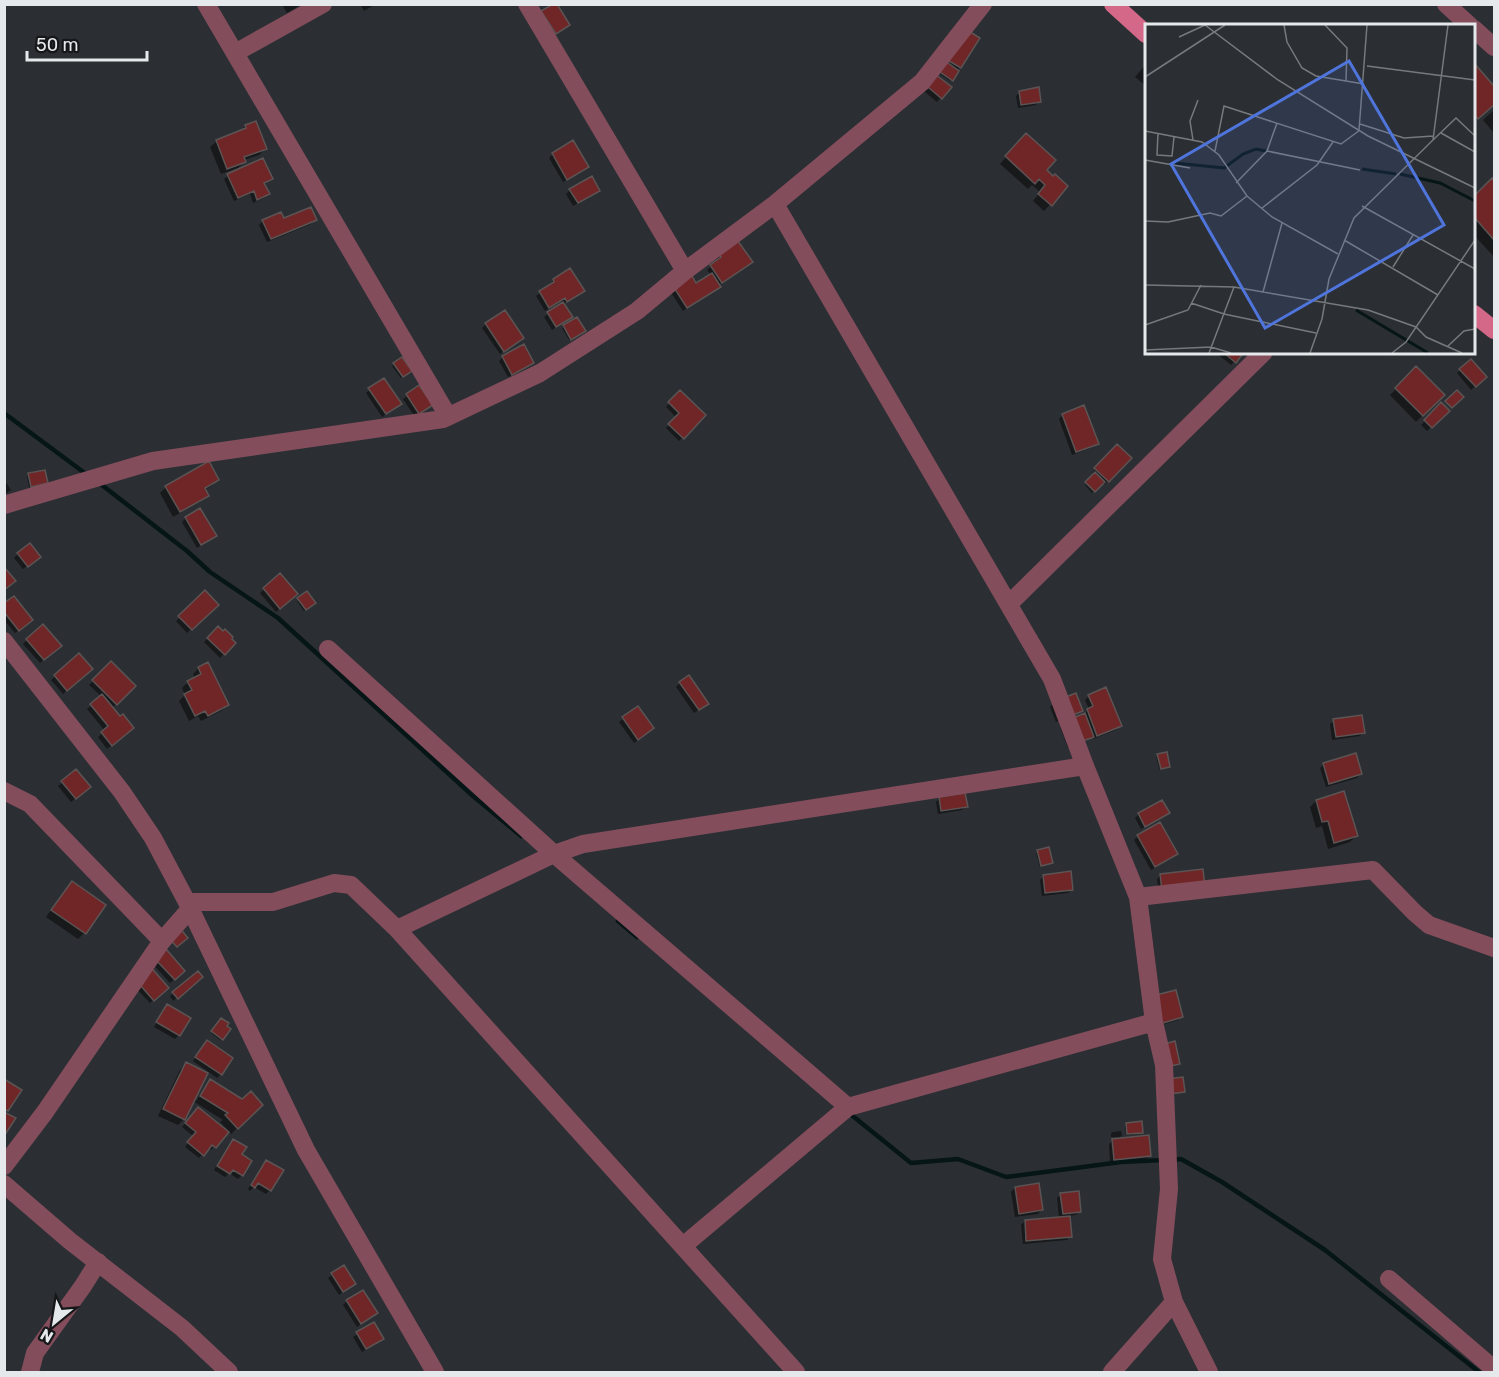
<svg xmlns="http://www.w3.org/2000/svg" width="1499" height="1377" viewBox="0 0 1499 1377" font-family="Rubik,sans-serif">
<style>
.shadow{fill:#0007}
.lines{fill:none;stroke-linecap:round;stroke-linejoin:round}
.stream{stroke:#061516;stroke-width:4.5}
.building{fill:#702627;stroke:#5c5454;stroke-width:1.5}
.minor{stroke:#834d5c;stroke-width:18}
.major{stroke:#d46888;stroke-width:18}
.inset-river{fill:none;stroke:#061516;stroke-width:3}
.inset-road{fill:none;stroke:#76797d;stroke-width:1.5}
.view{fill:#4f75dd;fill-opacity:0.15;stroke:#4f75dd;stroke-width:3}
.inset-edge{fill:none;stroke:#e6e9ec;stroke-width:3}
</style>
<rect width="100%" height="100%" fill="#2b2f33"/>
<path class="shadow" d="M 282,4 L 302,4 L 287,13 Z
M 360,4 L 376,4 L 364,11 Z
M 978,39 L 950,81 L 937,72 L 943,64 Z
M 1146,64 L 1146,86 L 1135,77 Z
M 1474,66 L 1494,89 L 1494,103 L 1474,122 Z
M 919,87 L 949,87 L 937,102 Z
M 1020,92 L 1040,101 L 1036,105 L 1018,108 L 1016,96 Z
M 1494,110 L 1494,133 L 1483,120 Z
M 246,126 L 265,149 L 259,155 L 244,160 L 244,162 L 238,168 L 221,174 L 210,147 L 217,141 L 240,132 Z
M 1020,141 L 1045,170 L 1066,187 L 1044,211 L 1033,201 L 1040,192 L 1032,185 L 1028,189 L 1000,164 Z
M 553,154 L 587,167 L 583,171 L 563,182 L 549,158 Z
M 228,176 L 271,178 L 263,184 L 268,194 L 264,198 L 253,203 L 250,194 L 234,201 L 224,179 Z
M 1492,180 L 1494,183 L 1494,257 L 1474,235 L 1474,198 Z
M 570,190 L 598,191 L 595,194 L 573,206 L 566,194 Z
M 315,220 L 311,224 L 267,242 L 259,225 L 263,221 Z
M 717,252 L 747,265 L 718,285 L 715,290 L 683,311 L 670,291 L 696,285 L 711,275 L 707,270 L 717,261 L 714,255 Z
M 554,280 L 583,291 L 563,304 L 571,317 L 552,330 L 544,317 L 562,304 L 561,301 L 545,311 L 536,296 L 551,286 L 550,284 Z
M 577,319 L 583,332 L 569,340 L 562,328 Z
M 486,324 L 522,338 L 500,354 L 482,328 Z
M 1215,352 L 1242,352 L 1231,365 Z
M 503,357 L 532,362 L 528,366 L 508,377 L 499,361 Z
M 402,359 L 408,372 L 401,378 L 392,366 Z
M 1470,361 L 1485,377 L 1471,390 L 1457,373 Z
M 1416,369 L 1443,395 L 1416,422 L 1390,395 Z
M 419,388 L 431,405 L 415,417 L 403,399 Z
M 369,390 L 396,407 L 382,417 L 366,393 Z
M 680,392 L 704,416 L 679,441 L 666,428 L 676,417 L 666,407 Z
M 1441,405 L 1448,411 L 1427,431 L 1421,425 Z
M 1063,415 L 1097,443 L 1093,447 L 1072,455 L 1059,419 Z
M 1117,446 L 1130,458 L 1104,485 L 1102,483 L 1092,493 L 1085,485 L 1094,475 L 1092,473 Z
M 208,463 L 217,480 L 211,486 L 204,490 L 207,495 L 201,501 L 173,517 L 160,493 L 166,487 Z
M 44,472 L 45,484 L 29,487 L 27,476 Z
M 4,479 L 11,490 L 4,495 Z
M 186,518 L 215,536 L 197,548 L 182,522 Z
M 18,554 L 35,560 L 23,569 L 14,558 Z
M 280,576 L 292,598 L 276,612 L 260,593 Z
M 205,593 L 216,605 L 187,633 L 176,621 Z
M 307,593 L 314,603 L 304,611 L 297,601 Z
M 4,605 L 28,624 L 15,633 L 4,620 Z
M 218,628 L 234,643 L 220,658 L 204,642 Z
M 27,640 L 56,649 L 40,663 L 23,644 Z
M 79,655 L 87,673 L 63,694 L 51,680 Z
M 111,663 L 134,686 L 112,708 L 128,732 L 107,749 L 98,737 L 105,731 L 87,709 L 102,697 L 89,685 Z
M 199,668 L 228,705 L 221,711 L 201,721 L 198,716 L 189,721 L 179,701 L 185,695 L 182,688 L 188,682 L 195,679 L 193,674 Z
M 680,683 L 703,707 L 694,713 L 676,687 Z
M 1089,696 L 1120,726 L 1116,730 L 1093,739 L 1092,736 L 1088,740 L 1068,748 L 1060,727 L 1064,723 L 1084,714 L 1089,709 L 1085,700 Z
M 1054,703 L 1081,710 L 1077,714 L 1056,722 L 1050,707 Z
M 637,708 L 649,732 L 634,743 L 619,722 Z
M 1334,721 L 1364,732 L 1360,736 L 1332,740 L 1330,724 Z
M 1158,756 L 1169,766 L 1167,768 L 1160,770 L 1156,757 Z
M 1324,764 L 1361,774 L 1357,778 L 1326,787 L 1320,768 Z
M 76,771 L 85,790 L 71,802 L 58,786 Z
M 940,798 L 966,806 L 962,810 L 938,814 L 936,802 Z
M 1316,801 L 1356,836 L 1350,842 L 1328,849 L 1322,826 L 1316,828 L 1310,807 Z
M 1168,813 L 1164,817 L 1141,829 L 1135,818 L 1139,814 Z
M 1138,836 L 1176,854 L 1172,858 L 1151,870 L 1134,840 Z
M 1038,852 L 1051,863 L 1040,867 L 1036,853 Z
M 1201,870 L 1159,895 L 1157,879 L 1161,875 Z
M 1044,876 L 1071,890 L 1068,893 L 1042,896 L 1040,880 Z
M 66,889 L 104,906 L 84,933 L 78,939 L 46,917 Z
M 166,951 L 183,971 L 170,983 L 152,963 Z
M 197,981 L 173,1001 L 170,996 L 173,993 Z
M 131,983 L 167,988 L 150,1003 Z
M 1149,1001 L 1182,1016 L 1178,1020 L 1156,1027 Z
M 164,1009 L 179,1035 L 175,1039 L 154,1027 Z
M 221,1020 L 225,1026 L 229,1029 L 220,1040 L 211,1033 Z
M 203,1046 L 221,1074 L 217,1078 L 193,1061 Z
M 187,1064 L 194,1100 L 196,1101 L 204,1088 L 210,1081 L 243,1101 L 261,1105 L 231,1134 L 228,1130 L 211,1150 L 208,1148 L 199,1158 L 185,1147 L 193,1136 L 182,1127 L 194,1112 L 225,1130 L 227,1129 L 220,1122 L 223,1120 L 193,1101 L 184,1119 L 178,1125 L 158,1116 L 180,1070 Z
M 1126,1125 L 1142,1133 L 1140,1134 L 1126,1135 L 1125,1126 Z
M 1121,1131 L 1122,1135 L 1120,1137 L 1111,1137 L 1111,1133 L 1113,1132 Z
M 233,1140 L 240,1155 L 242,1175 L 238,1179 L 229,1173 L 225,1177 L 214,1170 L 229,1144 Z
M 1113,1140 L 1149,1156 L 1146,1159 L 1110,1163 L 1109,1144 Z
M 266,1161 L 270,1190 L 266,1194 L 254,1187 L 250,1191 L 248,1189 L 262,1165 Z
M 1015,1188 L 1041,1210 L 1038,1214 L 1015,1217 L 1011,1192 Z
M 1061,1194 L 1080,1211 L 1076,1215 L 1069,1216 L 1070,1236 L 1067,1240 L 1023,1244 L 1021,1225 L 1025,1221 L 1059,1218 L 1057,1198 Z
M 343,1267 L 354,1284 L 339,1295 L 328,1278 Z
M 347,1301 L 376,1313 L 357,1327 L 343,1305 Z
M 373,1324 L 378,1342 L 362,1352 L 353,1337 Z"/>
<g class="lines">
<path class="stream" d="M 4,413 L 86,474
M 98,482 L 187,551 L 210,572 L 278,618 L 473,796 L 521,836
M 618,921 L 637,937
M 849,1113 L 911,1163 L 958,1159 L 1006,1177 L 1121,1162 L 1163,1160
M 1171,1160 L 1181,1159 L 1222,1182 L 1325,1250 L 1479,1372"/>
</g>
<path class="building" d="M 553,4 L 557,4 L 570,25 L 556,34 L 541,11 Z
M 967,30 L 980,38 L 961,68 L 947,60 Z
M 944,60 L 959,71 L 953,81 L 937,70 Z
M 1474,63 L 1494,86 L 1494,105 L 1478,119 L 1474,114 Z
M 931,71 L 952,87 L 942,99 L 922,82 Z
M 1039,87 L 1041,102 L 1021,105 L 1019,91 Z
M 256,121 L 267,149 L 244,157 L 246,162 L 227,169 L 216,140 L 246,128 L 245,125 Z
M 1026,133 L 1056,160 L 1047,170 L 1053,176 L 1055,174 L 1068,186 L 1052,206 L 1038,194 L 1045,185 L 1039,179 L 1035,184 L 1005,156 Z
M 573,140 L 589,167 L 567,180 L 552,153 Z
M 263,158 L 273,179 L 264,183 L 270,194 L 257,200 L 254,191 L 238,198 L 227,174 Z
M 592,176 L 600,191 L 578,203 L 569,189 Z
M 1492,178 L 1494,181 L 1494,240 L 1474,217 L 1474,196 Z
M 311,207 L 317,220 L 271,239 L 262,220 L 281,212 L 284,218 Z
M 735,237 L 753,262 L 722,283 L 710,265 L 721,257 L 716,251 Z
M 570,268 L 585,291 L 567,302 L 565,298 L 549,308 L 539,291 L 554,282 L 553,279 Z
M 712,273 L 721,287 L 687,308 L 673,286 L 691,274 L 696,283 Z
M 563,302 L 573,317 L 556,327 L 547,312 Z
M 505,310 L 524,338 L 504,352 L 485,323 Z
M 577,317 L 586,331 L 571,340 L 563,325 Z
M 524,344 L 534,363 L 512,375 L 502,356 Z
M 1223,352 L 1244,352 L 1236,363 Z
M 402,357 L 412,371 L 403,377 L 393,363 Z
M 1471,359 L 1487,377 L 1476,387 L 1459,369 Z
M 1416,366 L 1445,395 L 1423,416 L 1395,388 Z
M 384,378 L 402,404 L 386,414 L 368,388 Z
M 419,385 L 433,405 L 419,414 L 406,394 Z
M 680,390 L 706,415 L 684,439 L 668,424 L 679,413 L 668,402 Z
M 1457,390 L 1464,397 L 1452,408 L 1445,401 Z
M 1441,402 L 1450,411 L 1432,428 L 1424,420 Z
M 1084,405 L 1099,444 L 1076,452 L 1062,414 Z
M 1117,444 L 1132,458 L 1109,482 L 1094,468 Z
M 209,461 L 219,480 L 205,488 L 209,496 L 180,512 L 165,486 Z
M 45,470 L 48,483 L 31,487 L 28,473 Z
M 1095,472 L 1105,482 L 1095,492 L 1085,482 Z
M 200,508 L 217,536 L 201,545 L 185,517 Z
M 30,543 L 41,557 L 28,567 L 17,553 Z
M 4,567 L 16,581 L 4,590 Z
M 280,573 L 298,594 L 280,609 L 263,588 Z
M 205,590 L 219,605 L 192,630 L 178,616 Z
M 307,591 L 316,603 L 306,610 L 297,598 Z
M 14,596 L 33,620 L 19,631 L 4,612 L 4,603 Z
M 43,624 L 62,646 L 44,660 L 26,639 Z
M 218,626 L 223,631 L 225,629 L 233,637 L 232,639 L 236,643 L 225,655 L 207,638 Z
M 79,653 L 93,669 L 67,691 L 54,675 Z
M 111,661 L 136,686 L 117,705 L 92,680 Z
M 208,662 L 229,705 L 208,716 L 205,711 L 195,716 L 184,694 L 192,690 L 187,681 L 201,674 L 198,667 Z
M 689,675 L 709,704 L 699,710 L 679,682 Z
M 1106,687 L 1122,726 L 1097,736 L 1087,709 L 1093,706 L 1088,695 Z
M 1076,693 L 1083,711 L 1060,720 L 1053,702 Z
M 102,694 L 120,716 L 123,714 L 134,728 L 112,746 L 101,732 L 108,726 L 90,704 Z
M 638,706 L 654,728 L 638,740 L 622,717 Z
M 1085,713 L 1094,737 L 1072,745 L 1063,722 Z
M 1362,715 L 1365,733 L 1336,737 L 1333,719 Z
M 1167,752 L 1170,767 L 1161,769 L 1157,754 Z
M 1356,753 L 1362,774 L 1329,784 L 1323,763 Z
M 76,769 L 91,787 L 76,799 L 61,781 Z
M 1344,791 L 1358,836 L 1334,843 L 1328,821 L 1322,822 L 1316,800 Z
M 965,793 L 968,807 L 941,811 L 939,797 Z
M 1162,800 L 1170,813 L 1145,827 L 1138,813 Z
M 1160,822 L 1178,854 L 1155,867 L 1137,835 Z
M 1049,847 L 1053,863 L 1041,866 L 1037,850 Z
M 1203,869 L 1205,887 L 1162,891 L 1160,874 Z
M 1071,871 L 1073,890 L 1045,893 L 1043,875 Z
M 72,881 L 106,905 L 86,934 L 51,910 Z
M 178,926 L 188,938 L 177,947 L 167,936 Z
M 166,949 L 185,971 L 175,980 L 155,959 Z
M 148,964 L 169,988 L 154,1001 L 134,978 Z
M 198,971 L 203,977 L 178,999 L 172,992 Z
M 1176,990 L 1183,1017 L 1160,1024 L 1152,996 Z
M 167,1004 L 191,1018 L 180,1036 L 156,1022 Z
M 221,1018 L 229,1023 L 227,1026 L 231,1029 L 223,1040 L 211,1031 Z
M 207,1040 L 233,1058 L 222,1075 L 195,1057 Z
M 1175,1041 L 1180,1064 L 1166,1067 L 1161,1045 Z
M 186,1062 L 208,1073 L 185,1120 L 163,1109 Z
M 1183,1077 L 1185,1092 L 1169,1094 L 1166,1079 Z
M 4,1079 L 22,1090 L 8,1111 L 4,1109 Z
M 210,1079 L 242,1099 L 251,1091 L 263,1105 L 238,1129 L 225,1115 L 228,1113 L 200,1096 Z
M 198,1107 L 229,1132 L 216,1148 L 212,1145 L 204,1156 L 187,1142 L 196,1132 L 185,1123 Z
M 4,1112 L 16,1118 L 4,1136 Z
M 1142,1121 L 1143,1133 L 1127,1134 L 1126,1123 Z
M 1149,1135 L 1151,1156 L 1114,1160 L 1112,1139 Z
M 233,1139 L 247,1147 L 242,1154 L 252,1161 L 243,1176 L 233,1170 L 230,1174 L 217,1166 Z
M 266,1160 L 284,1170 L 271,1191 L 258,1183 L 255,1188 L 251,1185 Z
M 1039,1183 L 1043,1210 L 1019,1214 L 1015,1187 Z
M 1079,1191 L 1081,1212 L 1063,1214 L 1060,1193 Z
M 1070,1216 L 1072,1237 L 1026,1241 L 1025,1220 Z
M 344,1265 L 356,1284 L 343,1292 L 331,1273 Z
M 363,1290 L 378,1313 L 361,1324 L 346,1300 Z
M 374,1322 L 384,1339 L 366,1349 L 356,1332 Z"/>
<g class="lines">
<path class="minor" d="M 206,4 L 448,416
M 527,4 L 685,271
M 1446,4 L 1470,26
M 1474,29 L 1494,47
M 235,53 L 323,4
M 775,204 L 1052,679 L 1085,766 L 1138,897 L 1154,1022 L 1164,1065 L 1169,1189 L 1162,1259 L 1174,1302 L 1209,1372
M 4,505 L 153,461 L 443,419 L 540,373 L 637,311 L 685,271 L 775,204 L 922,82 L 983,4
M 1009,604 L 1264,352
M 4,641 L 122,792 L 153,838 L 187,902 L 306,1150 L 435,1372
M 328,649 L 554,854 L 848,1107
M 4,791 L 30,804 L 162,941
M 1138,897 L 1373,870 L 1415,913 L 1429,925 L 1494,948
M 187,902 L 273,902 L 334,883 L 351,885 L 397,929 L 796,1372
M 397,929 L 554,854 L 583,844 L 1085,766
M 4,1166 L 45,1112 L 162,941 L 190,909
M 4,1184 L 70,1241 L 182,1328 L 229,1372
M 683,1246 L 848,1107 L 1154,1022
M 1389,1279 L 1494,1369
M 30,1372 L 35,1353 L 83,1286 L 98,1262
M 1112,1372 L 1174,1302"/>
<path class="major" d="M 1113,4 L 1146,34
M 1474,314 L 1494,330"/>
</g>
<g transform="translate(1145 24)">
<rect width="330" height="330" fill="#2b2f33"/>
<path class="inset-river" d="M 30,139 L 79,144 L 98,130 L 111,125 L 121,127M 217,145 L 251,150M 255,150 L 295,159 L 330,177M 211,286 L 283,329"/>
<path class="inset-road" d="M 60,1 L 133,56 L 223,112 L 330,164M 139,1 L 142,18 L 157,44 L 171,52 L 219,60M 180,1 L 202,24 L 201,57M 34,13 L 60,1M 222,42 L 330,56M 0,53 L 80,1M 215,100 L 259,114 L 288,112M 214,106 L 222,1M 0,107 L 57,118 L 74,131 L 102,172 L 127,193 L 193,230M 13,109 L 12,131 L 27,132 L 29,113M 296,109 L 330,128M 48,116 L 45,97 L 53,76M 288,116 L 311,94 L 330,112M 70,127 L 79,82 L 196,120 L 215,106M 122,127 L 215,146M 0,136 L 45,144M 91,159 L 122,127 L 132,99M 217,182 L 330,245M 117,184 L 172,141 L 188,118M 0,197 L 23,198 L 65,189 L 76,192 L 102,172M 199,216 L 293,271M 248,243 L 268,211M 0,261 L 89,263 L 223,286 L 271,303 L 281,313 L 317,329M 118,268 L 137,199M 46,279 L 79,290 L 171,309M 0,301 L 43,286 L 56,261M 303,322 L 319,307 L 330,305M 0,326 L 66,323 L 86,329M 64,329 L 89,263M 165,329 L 177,295 L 184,255 L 209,194 L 288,116 L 303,1M 247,329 L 261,318 L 330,216"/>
<path class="view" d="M 204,37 L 299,201 L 120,304 L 26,140 Z"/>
<rect width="330" height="330" class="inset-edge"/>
</g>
<rect width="1499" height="1377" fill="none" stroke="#e6e9ec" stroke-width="12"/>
<g transform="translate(54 1323) rotate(210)" stroke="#151718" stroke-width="4.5" paint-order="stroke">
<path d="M0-4.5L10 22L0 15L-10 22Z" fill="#e6e9ec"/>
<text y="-9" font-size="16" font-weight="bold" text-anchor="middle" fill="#e6e9ec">N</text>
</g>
<path d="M27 51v9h120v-9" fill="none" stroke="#e6e9ec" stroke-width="3"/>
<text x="36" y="51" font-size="18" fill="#e6e9ec" stroke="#151718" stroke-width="4.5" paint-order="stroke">50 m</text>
</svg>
